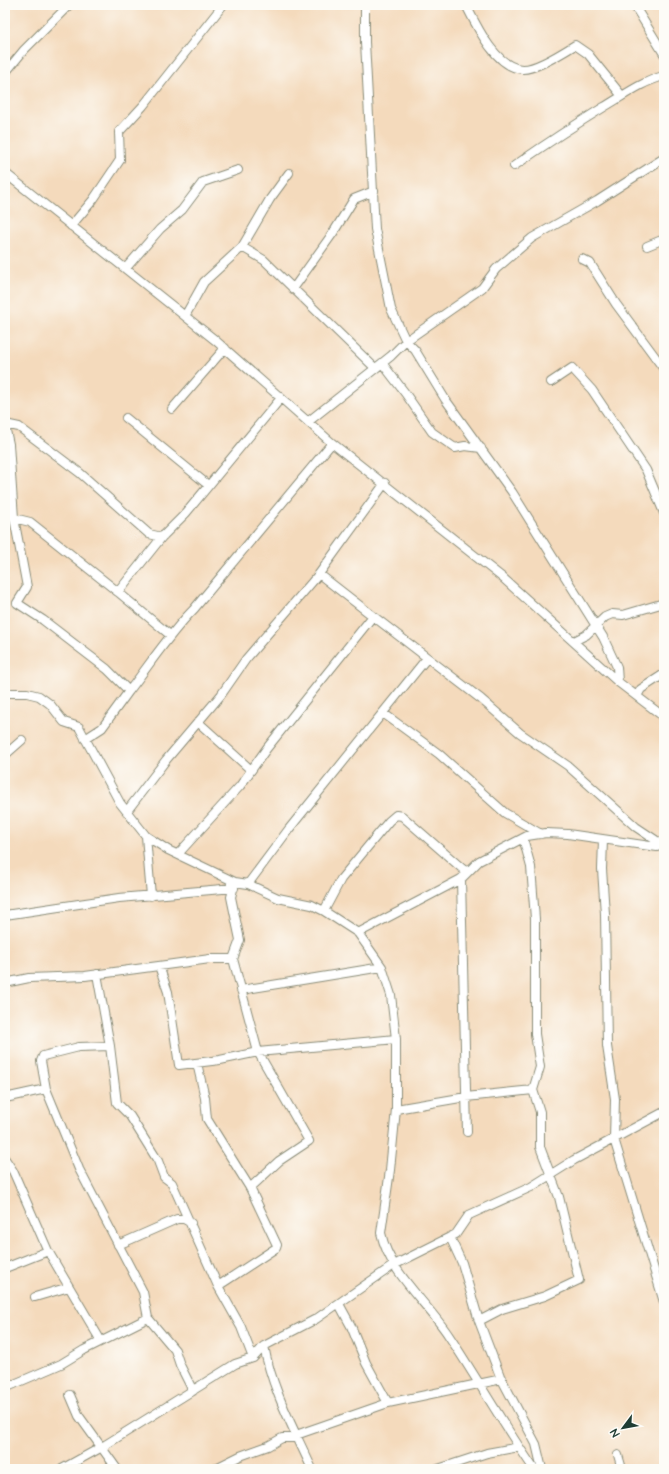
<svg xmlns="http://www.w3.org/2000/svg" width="669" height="1474" viewBox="0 0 669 1474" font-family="'Architects Daughter',sans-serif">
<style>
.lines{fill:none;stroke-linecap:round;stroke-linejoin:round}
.minor-casing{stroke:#8a8c78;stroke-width:10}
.minor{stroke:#fff;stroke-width:8}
</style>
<rect width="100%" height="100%" fill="#fdfcf7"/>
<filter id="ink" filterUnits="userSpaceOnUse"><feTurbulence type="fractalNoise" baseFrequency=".025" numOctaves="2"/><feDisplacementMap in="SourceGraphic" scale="8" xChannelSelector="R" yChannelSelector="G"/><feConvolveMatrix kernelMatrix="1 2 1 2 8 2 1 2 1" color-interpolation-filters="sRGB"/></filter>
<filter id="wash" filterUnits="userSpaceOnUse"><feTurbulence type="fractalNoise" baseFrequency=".012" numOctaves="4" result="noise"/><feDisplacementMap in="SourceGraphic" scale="16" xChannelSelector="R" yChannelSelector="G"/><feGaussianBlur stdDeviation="0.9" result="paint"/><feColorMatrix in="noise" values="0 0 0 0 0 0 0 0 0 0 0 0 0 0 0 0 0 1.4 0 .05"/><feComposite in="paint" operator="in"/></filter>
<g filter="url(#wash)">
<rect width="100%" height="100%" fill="#f4dabc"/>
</g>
<g filter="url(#ink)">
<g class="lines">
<g class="minor-casing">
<path id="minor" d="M 365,5 L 365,42 L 375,229 L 391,309 L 406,341 L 415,350 L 445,399 L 512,492 L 603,637 L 617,667 L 618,682
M 466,5 C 476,25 496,68 522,69 C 535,70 564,52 575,45 L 588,54 L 622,96
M 634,5 L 664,54
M 5,73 L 24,50 L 69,5
M 514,166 C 543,146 573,126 604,107 C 623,96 643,81 664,76
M 5,173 L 215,340 L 332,443 L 503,578 L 618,682 L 664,717
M 71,226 L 93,200 L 120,160 L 119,132 L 143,106 L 223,5
M 647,246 L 664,239
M 242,247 L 264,260 L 375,368
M 582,259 L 590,263 L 616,304 L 664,369
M 126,268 L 160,229 L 182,210 L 203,182 L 238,170
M 293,289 L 333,233 L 354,199 L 374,191
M 185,316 L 204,282 L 242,247 L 270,199 L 289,173
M 382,363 L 405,393 L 432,432 L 455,448 L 465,446 L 481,448
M 551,382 L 572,368 L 592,390 L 646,470 L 664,513
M 172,409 L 225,348
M 126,418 L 208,485
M 309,421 L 391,356 L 406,341 L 482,288 L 496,269 L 532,238 L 597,201 L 664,158
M 5,424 L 19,427 L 80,473 L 149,534 L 162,537 L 186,513 L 281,398
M 5,426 L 9,444 L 14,518 L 27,587 L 17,603 L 43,620 L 107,669 L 129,691 L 102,728 L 85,739
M 14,518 L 30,522 L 118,592 L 162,537
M 118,592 L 170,635
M 373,616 L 481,699 L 520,733 L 568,766 L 636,827 L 663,845
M 574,641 L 586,635 L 605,617 L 612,614 L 623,615 L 664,603
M 129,691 C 150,664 169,634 194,609 L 332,443
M 5,693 L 27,693 L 39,696 L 50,704 L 64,722 L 79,727 L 120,803 L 146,836 L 168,850 L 235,882 L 248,884 L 278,898 L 312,905 L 324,911 L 358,933 L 382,967 L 241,990
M 637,696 L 641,689 L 664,674
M 383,713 L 439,754 L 505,813 L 541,834
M 198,722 L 251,770
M 5,755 L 22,740
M 127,811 L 166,760 L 221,695 L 246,659 L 319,574
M 146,836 L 151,896
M 523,838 L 531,867 L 535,919 L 535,1034 L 540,1067 L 533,1090
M 603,840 L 602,869 L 605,914 L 607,1046 L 615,1099 L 614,1139 L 664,1302
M 178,854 L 240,786 L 267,748 L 373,616 L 319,574 L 385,483
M 461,879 L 467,1132
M 248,884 L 289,829 L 427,658
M 324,911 L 341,879 L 389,821 L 396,815 L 402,816 L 465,871 L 469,870
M 5,915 L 119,898 L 234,888 L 231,884
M 358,933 L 461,879 L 479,861 L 527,836 L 546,833 L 568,834 L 657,847 L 664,845
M 233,959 L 258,1052 L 309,1141 L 279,1161 L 250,1188
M 159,966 L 168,992 L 179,1065 L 220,1060 L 258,1052 L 396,1039
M 382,967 L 391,995 L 396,1039 L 396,1109 L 390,1170 L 381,1233 C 390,1274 427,1302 449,1336 C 478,1380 504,1426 534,1469
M 97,974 L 110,1046
M 5,983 L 29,978 L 85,976 L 210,959 L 233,959 L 240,940 L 231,897 L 235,882
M 197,1063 L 205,1098 L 207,1119 L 250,1188 L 277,1245 L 276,1248 L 218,1286
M 46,1089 L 41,1061 L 43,1056 L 79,1047 L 110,1046 L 117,1103 L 130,1116 L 158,1161 L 164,1177 L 172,1183 L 218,1286 L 241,1327 L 253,1358
M 5,1098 L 46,1089 L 79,1169 L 143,1292 L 148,1318
M 396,1109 L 466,1097 L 533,1090 L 540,1112 L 540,1147 L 559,1197 L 579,1280 L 545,1296 L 502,1309 L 479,1321
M 5,1159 L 13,1171 L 48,1251
M 450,1237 L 462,1263 L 479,1321 L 500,1376 L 536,1444 L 542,1469
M 118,1245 L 177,1219 L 184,1219 L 191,1223
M 5,1268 L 48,1251 L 101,1341
M 35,1297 L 69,1287
M 339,1304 L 351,1326 L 366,1363 L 388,1403
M 264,1346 C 272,1390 294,1429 312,1469
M 5,1388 L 61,1364 L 84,1350 L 148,1318 L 175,1350 L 180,1365 L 193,1391
M 70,1395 L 79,1416 L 117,1469
M 296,1435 L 388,1403 L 502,1379
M 618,1455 L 622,1469
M 62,1469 L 102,1447 L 235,1364 L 253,1358 L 264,1346 L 316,1319 L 394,1265 L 456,1234 L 469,1215 L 531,1187 L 574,1160 L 664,1112
M 214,1469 L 240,1456 L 268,1446 L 282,1438 L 298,1438
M 438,1469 L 487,1453 L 519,1447"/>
</g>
<use href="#minor" class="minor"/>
</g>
</g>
<rect width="669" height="1474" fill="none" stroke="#fdfcf7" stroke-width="20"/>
<g transform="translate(623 1428) rotate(238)" stroke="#fdfcf7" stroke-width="3" paint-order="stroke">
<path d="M0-3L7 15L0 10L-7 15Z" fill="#1f3d34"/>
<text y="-6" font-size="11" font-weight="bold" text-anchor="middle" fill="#1f3d34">N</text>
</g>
</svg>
